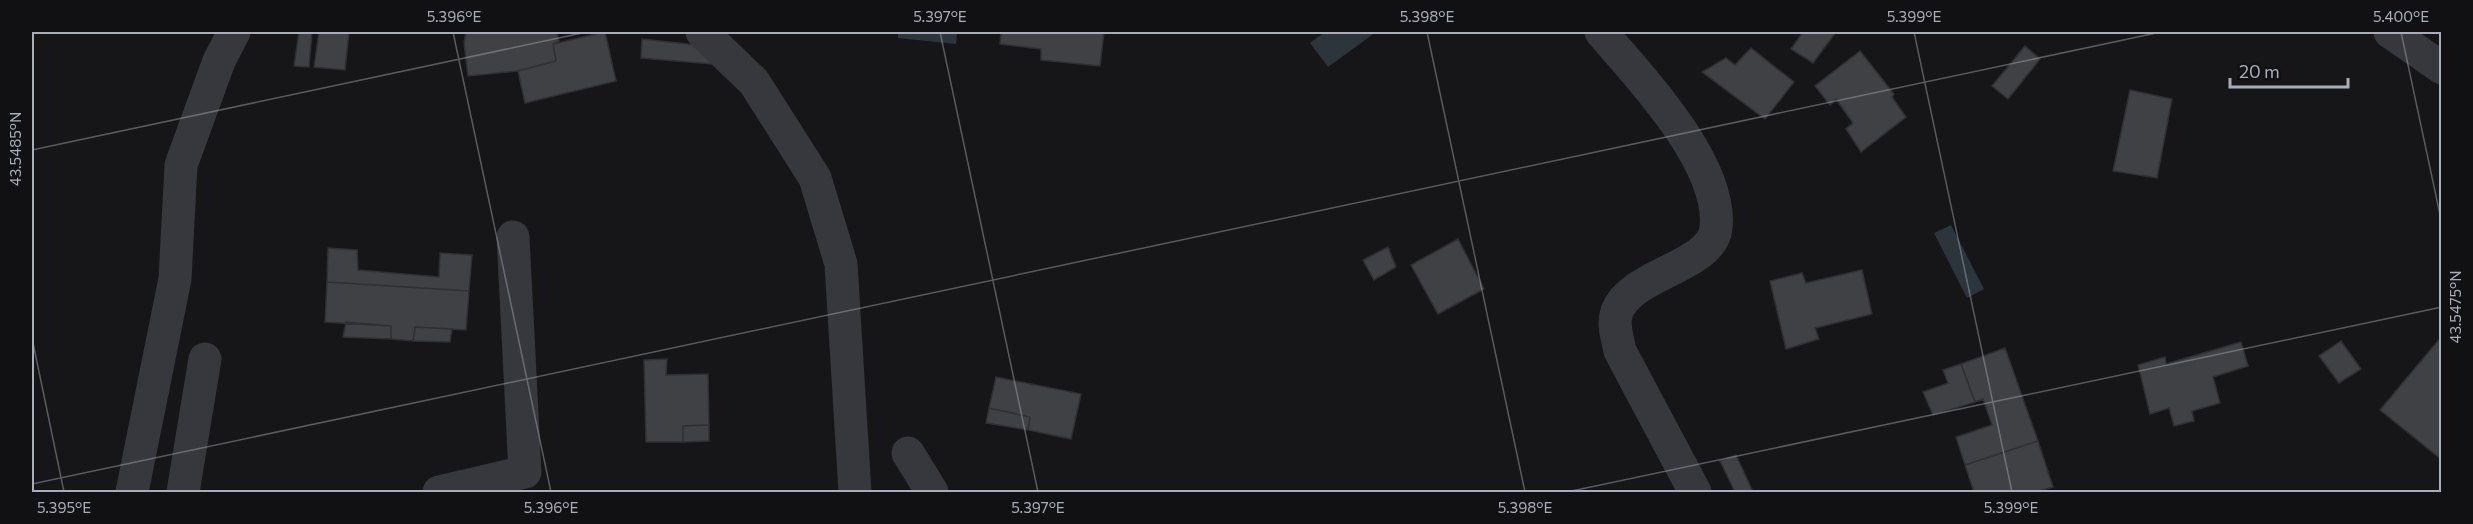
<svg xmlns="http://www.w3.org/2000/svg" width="2473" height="524" viewBox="0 0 2473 524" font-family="Commissioner,sans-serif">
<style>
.water{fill:#2c353c}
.building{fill:#404145;stroke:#303034;stroke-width:1.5}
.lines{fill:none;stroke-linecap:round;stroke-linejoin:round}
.street{stroke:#37383d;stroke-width:33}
.ticks{fill:none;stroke:#a8adb8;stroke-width:1.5;stroke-opacity:0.45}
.neatline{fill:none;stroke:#a8adb8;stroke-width:2}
.ticks-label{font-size:15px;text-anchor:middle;fill:#a8adb8}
</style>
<rect width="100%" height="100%" fill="#161618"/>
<path class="water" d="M 898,32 L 957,32 L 956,44 L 898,38 Z
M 1325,32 L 1376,32 L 1328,67 L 1310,43 Z
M 1951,225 L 1984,289 L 1967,298 L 1934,233 Z"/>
<path class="building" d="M 299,32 L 312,32 L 309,67 L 294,66 Z
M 319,32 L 349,32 L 345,70 L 314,67 Z
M 466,32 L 557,32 L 559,41 L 553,44 L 556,61 L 518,71 L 468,76 L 464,43 Z
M 605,32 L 616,81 L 525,103 L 518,71 L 556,61 L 553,44 Z
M 1001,32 L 1104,32 L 1100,66 L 1041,60 L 1041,49 L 1000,44 Z
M 1803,32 L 1836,32 L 1813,63 L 1791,49 Z
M 642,39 L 714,47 L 712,64 L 641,58 Z
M 2025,46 L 2040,59 L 2008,99 L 1992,86 Z
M 1751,48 L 1794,82 L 1765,119 L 1702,72 L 1726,58 L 1735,65 Z
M 1860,51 L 1894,94 L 1892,97 L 1906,117 L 1861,152 L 1846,129 L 1853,123 L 1836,99 L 1830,105 L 1815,86 Z
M 2130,90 L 2172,99 L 2157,178 L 2113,171 Z
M 1458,239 L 1484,289 L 1438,314 L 1411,265 Z
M 1388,247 L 1396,267 L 1374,280 L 1363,260 Z
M 328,248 L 357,250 L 358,270 L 439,277 L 440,253 L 472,255 L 469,291 L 327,282 Z
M 1862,270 L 1872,314 L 1815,328 L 1819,339 L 1786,349 L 1770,281 L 1802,273 L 1806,283 Z
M 327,282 L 469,291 L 466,330 L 415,327 L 413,341 L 391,339 L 391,326 L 325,322 Z
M 346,322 L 391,326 L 391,339 L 343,337 Z
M 415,327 L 452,329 L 450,342 L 413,341 Z
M 2442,336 L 2442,460 L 2380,410 Z
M 2341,341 L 2361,369 L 2339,383 L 2319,356 Z
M 2241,342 L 2248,366 L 2213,377 L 2220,403 L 2192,411 L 2194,421 L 2174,426 L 2169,408 L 2150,414 L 2138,365 L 2165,357 L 2166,364 Z
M 2005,348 L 2038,441 L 1965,465 L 1956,437 L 1992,425 L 1983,399 L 1975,402 L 1961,364 Z
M 667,359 L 666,375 L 708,374 L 709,425 L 683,426 L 683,442 L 646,442 L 644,360 Z
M 1961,364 L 1975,402 L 1933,415 L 1923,392 L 1948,383 L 1943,370 Z
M 996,377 L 1081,394 L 1071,439 L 1028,430 L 1030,417 L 989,408 Z
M 989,408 L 1030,417 L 1028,430 L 986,423 Z
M 709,425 L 709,441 L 683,442 L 683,426 Z
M 2038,441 L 2053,487 L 2036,492 L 1974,492 L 1965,465 Z
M 1736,455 L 1753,492 L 1735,492 L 1720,461 Z"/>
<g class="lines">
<path class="street" d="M 702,32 L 754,82 L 815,178 L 841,264 L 855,492
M 1601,32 C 1641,78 1723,164 1716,228 C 1712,268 1626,274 1616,315 C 1613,327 1618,339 1620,351 L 1695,492
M 2390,32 L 2442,68
M 908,453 L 932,492
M 132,492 L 175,279 L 181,165 L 219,61 L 234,32
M 183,492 L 205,359
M 439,492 L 525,472 L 513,237"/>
</g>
<path class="ticks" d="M 453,32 L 551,492M 940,32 L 1038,492M 1427,32 L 1525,492M 1914,32 L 2012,492M 2401,32 L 2442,224M 32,150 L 587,32M 32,338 L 64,492M 32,484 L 2161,32M 1567,492 L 2442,307"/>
<rect width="2473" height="524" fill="none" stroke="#111113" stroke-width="66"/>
<path d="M2230 78v9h118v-9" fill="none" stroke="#a8adb8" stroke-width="3"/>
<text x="2239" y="78" font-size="18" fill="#a8adb8" stroke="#111113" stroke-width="4.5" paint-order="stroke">20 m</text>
<rect x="33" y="33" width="2407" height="458" class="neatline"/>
<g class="ticks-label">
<text x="454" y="22">5.396°E</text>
<text x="940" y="22">5.397°E</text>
<text x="1427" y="22">5.398°E</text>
<text x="1914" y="22">5.399°E</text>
<text x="2401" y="22">5.400°E</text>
<text transform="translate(16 149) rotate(-90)" y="5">43.5485°N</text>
<text transform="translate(2456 307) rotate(-90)" y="5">43.5475°N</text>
<text x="64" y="513">5.395°E</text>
<text x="551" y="513">5.396°E</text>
<text x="1038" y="513">5.397°E</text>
<text x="1525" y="513">5.398°E</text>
<text x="2011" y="513">5.399°E</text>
</g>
</svg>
